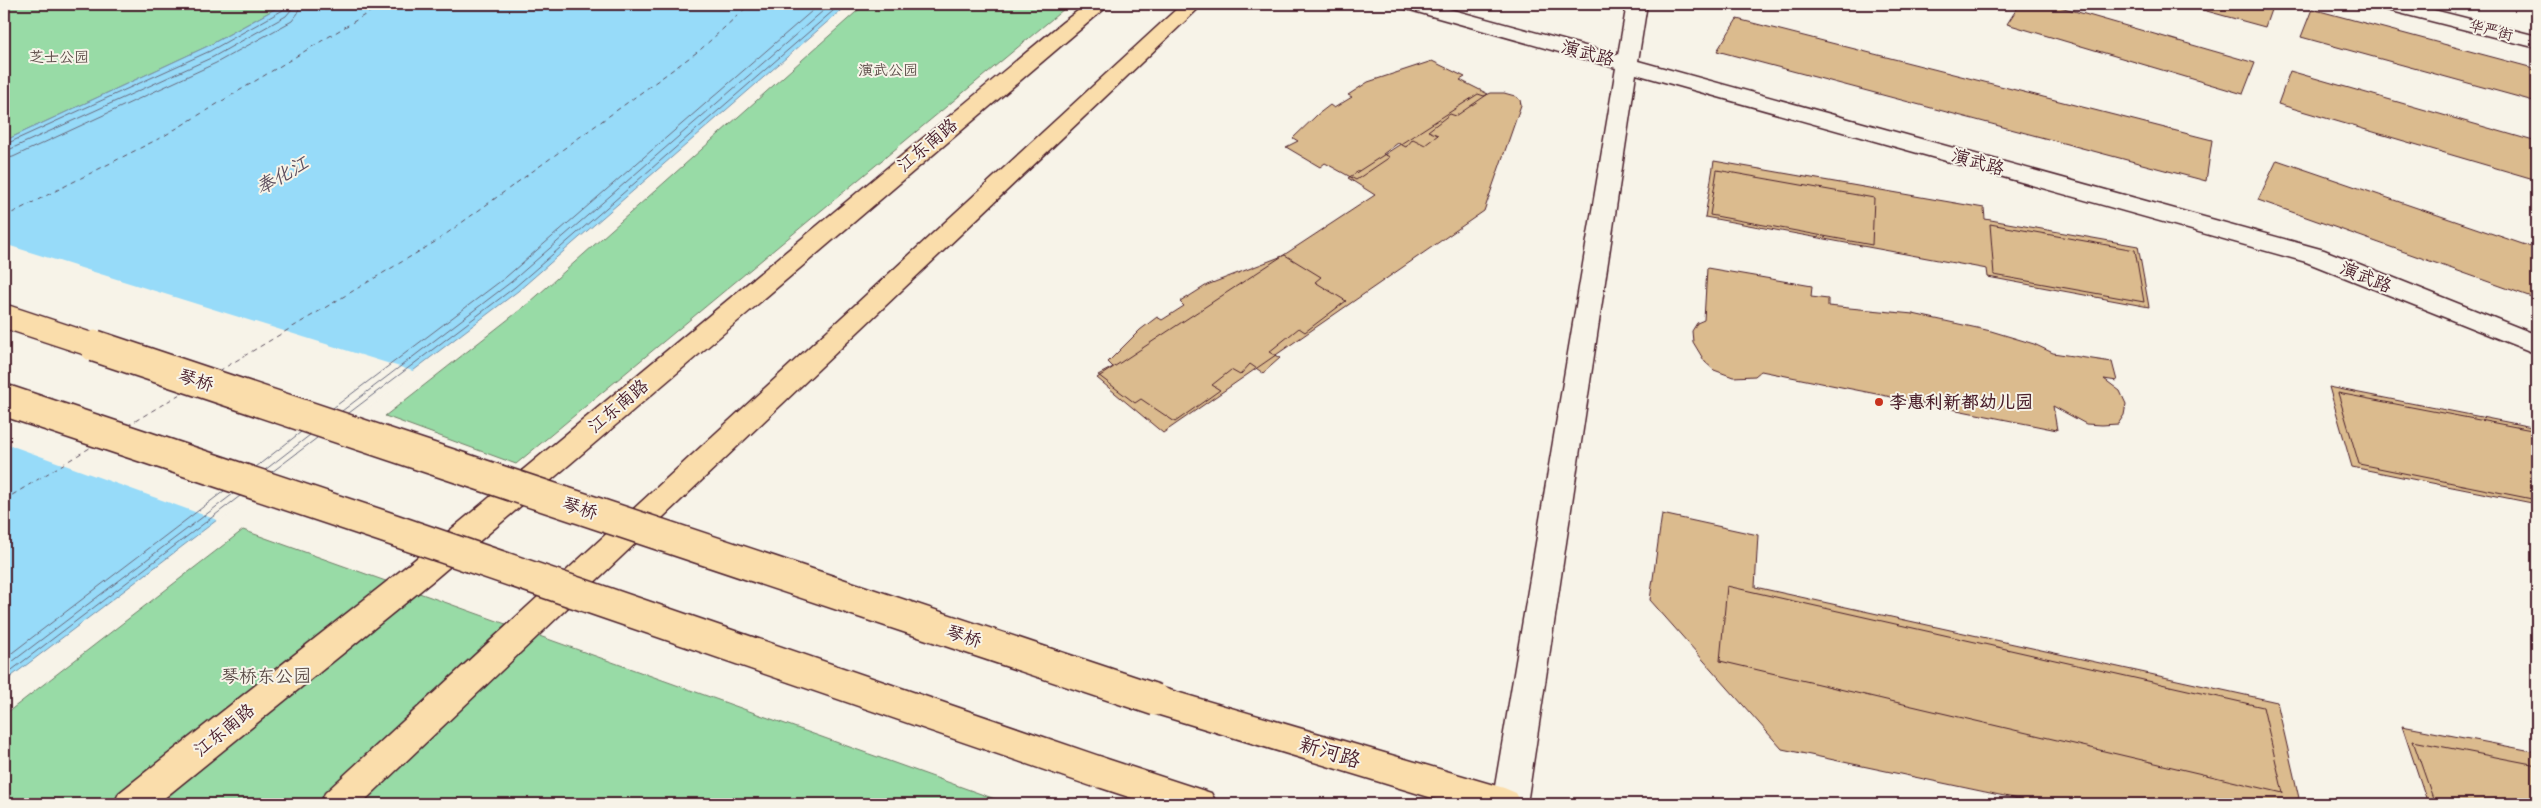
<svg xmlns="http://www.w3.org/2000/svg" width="2541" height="808" viewBox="0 0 2541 808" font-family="Sriracha,'LXGW WenKai TC',sans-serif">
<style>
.green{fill:#98dba6;stroke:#717d68}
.water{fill:#97dbf9;stroke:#7890a7}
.pier{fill:#f7f3e8}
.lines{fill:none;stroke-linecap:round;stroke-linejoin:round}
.shore{stroke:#696a7d;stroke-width:1}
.ferry{stroke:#5d4e5e;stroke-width:1;stroke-dasharray:5 4.5;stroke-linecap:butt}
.building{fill:#dbbb8e;stroke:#4a1f2b}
.minor-casing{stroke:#4a1f2b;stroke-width:3}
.major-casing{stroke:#4a1f2b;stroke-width:3}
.minor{fill:#f7f3e8;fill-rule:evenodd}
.major{fill:#faddab;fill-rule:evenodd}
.major-bridge-far1-casing{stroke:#4a1f2b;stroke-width:26;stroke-linecap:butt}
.major-bridge-casing{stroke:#4a1f2b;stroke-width:34;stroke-linecap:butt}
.major-bridge-far1{stroke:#faddab;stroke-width:23}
.major-bridge{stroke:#faddab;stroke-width:31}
.poi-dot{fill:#c8321e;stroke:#f7f3e8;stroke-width:2}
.labels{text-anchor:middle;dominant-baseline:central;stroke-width:4;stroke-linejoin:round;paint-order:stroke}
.far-street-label{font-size:15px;fill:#4a1f2b;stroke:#f7f3e8}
.far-park-label{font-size:15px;fill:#5e4e4a;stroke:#f7f3e8}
.street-label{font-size:18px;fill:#4a1f2b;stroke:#f7f3e8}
.poi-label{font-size:18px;font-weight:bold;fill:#4a1f2b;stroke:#f7f3e8;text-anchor:start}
.park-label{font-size:18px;fill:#5e4e4a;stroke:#f7f3e8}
.water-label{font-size:19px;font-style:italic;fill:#5d4e5e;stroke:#f7f3e8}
.near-street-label{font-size:21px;fill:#4a1f2b;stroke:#f7f3e8}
</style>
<rect width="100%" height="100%" fill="#f7f3e8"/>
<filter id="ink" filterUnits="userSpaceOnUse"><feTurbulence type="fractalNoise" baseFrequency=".02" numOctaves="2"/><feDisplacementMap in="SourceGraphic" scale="10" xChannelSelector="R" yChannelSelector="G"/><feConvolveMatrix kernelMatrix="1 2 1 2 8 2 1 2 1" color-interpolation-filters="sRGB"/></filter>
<g filter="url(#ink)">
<path class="green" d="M 4,4 L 284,4 L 208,46 L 4,141 Z
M 865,4 L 1070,4 L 516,464 L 385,416 L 529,303 Z
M 243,530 L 1009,804 L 4,804 L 4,715 Z"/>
<path class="water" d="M 284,4 L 848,4 L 518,291 L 4,682 L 4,141 L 208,46 Z"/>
<path class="pier" d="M 4,244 L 416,372 L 220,521 L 4,443 Z"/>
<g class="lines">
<path class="shore" d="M 4,145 L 210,51 L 283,10 L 286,4
M 4,152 L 213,57 L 286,16 L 291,10 L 292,4
M 4,159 L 13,157 L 216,63 L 292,21 L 298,13 L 300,4
M 333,408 L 506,277 L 820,4
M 342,411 L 511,282 L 831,4
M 349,413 L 515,287 L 841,4
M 256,467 L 301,432
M 265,470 L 310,435
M 272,472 L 317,438
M 4,659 L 224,491
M 4,668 L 233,494
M 4,676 L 240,496"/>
<path class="ferry" d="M 4,217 L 164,136 L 383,4
M 219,371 L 435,242 L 700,50 L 750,4
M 127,426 L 185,391
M 4,500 L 93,446"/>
</g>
<path class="building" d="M 2020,4 L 2050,4 L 2255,63 L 2243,94 L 2007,24 Z
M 2181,4 L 2273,4 L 2265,27 Z
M 2312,9 L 2537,69 L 2537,102 L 2301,37 Z
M 1737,19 L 2212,140 L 2206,181 L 1717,51 Z
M 1432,61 L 1465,77 L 1460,80 L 1488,94 L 1456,116 L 1450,114 L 1428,131 L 1438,135 L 1425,145 L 1413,139 L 1406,147 L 1398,143 L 1383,154 L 1390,157 L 1356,180 L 1325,163 L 1320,167 L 1286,147 L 1298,141 L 1293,138 L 1317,115 L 1330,105 L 1334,108 L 1352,97 L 1348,95 L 1368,82 Z
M 2290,71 L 2537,142 L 2537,180 L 2278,104 Z
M 1491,93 L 1504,93 L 1515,96 L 1520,100 L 1521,105 L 1484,211 L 1163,433 L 1097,378 L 1375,195 L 1348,178 L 1478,94 L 1484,96 Z
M 2277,160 L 2537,249 L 2537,299 L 2258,200 Z
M 1714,161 L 1984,208 L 1985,219 L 2138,246 L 2149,307 L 1988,277 L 1987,269 L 1705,217 Z
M 1717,170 L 1874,198 L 1872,245 L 1710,215 Z
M 1990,224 L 2135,250 L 2144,302 L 1994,275 Z
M 1285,255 L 1321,277 L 1315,282 L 1346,301 L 1305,332 L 1299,328 L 1269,352 L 1280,358 L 1263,373 L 1250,364 L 1240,375 L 1231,370 L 1212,385 L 1220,390 L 1175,422 L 1141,399 L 1135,403 L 1098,375 L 1113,367 L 1108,362 L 1140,330 L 1157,317 L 1162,320 L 1184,306 L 1180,302 L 1207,285 Z
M 1707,268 L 1812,286 L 1811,297 L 1828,299 L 1828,306 L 1913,314 L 1991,331 L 2034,344 L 2053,353 L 2112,362 L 2117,381 L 2104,379 L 2120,391 L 2126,404 L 2124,415 L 2118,424 L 2102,425 L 2086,424 L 2053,406 L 2057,430 L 1761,371 L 1755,376 L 1733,377 L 1714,370 L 1705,362 L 1693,342 L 1692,331 L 1697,323 L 1704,320 Z
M 2329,387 L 2537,428 L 2537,504 L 2352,467 Z
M 2338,393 L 2537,431 L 2537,500 L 2359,464 Z
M 1662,514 L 1758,535 L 1755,587 L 2277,702 L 2299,798 L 2281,804 L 2042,804 L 1782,749 L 1650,600 Z
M 1727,586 L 2263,707 L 2283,793 L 1720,661 Z
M 2402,726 L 2537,752 L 2537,804 L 2428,804 Z
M 2413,741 L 2537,765 L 2537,804 L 2435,804 Z"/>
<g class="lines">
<g class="minor-casing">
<path id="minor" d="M 1400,4 L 1431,4 L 1618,55 L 1627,4 L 1647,4 L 1638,61 L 2324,250 L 2537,335 L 2537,354 L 2306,262 L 1636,74 L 1527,804 L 1492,804 L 1616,68 L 1403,8 Z
M 2377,4 L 2410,4 L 2537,36 L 2537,48 L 2380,8 Z"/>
</g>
<g class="major-casing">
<path id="major" d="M 1087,4 L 1110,4 L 435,579 L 157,804 L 114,804 L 119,793 L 413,561 L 1063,22 Z
M 1182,4 L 1203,4 L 361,804 L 320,804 L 325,793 Z
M 1156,686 L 1504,788 L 1516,793 L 1522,804 L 1452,804 L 1156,714 L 1144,710 L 1139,700 L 1144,690 Z
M 1098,756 L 1211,793 L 1217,804 L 1150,804 L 1086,783 L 1081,772 L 1086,761 Z"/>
</g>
<use href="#minor" class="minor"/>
<use href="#major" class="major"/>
<g class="major-bridge-far1-casing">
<path id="major-bridge-far1" d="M 4,316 L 98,347"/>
</g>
<g class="major-bridge-casing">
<path id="major-bridge" d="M 95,346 L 1156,700
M 4,400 L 382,526 L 1098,772"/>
</g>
<use href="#major-bridge-far1" class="major-bridge-far1"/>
<use href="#major-bridge" class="major-bridge"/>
</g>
</g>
<circle class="poi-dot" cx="1879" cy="402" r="5"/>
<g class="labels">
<g class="far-street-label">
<text transform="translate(2491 30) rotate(14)">华严街</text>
</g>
<g class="far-park-label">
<text x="59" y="57">芝士公园</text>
<text x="888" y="70">演武公园</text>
</g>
<g class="street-label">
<text transform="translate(1588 53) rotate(15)">演武路</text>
<text transform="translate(927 145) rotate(-40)">江东南路</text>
<text transform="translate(1978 162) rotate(16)">演武路</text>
<text transform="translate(2366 277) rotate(22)">演武路</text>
<text transform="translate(196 380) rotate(18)">琴桥</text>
<text transform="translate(618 406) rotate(-40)">江东南路</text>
<text transform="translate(580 508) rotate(18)">琴桥</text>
<text transform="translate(964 636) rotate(18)">琴桥</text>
<text transform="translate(224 730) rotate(-39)">江东南路</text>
</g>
<g class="poi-label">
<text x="1889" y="402">李惠利新都幼儿园</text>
</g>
<g class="park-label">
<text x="266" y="676">琴桥东公园</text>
</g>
<g class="water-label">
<text transform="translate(282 175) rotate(-30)">奉化江</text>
</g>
<g class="near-street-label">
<text transform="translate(1330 752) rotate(17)">新河路</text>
</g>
</g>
<rect width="2541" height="808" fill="none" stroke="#f7f3e8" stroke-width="20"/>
<rect x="10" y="10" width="2521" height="788" fill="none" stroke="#4a1f2b" stroke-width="2" filter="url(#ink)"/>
</svg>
